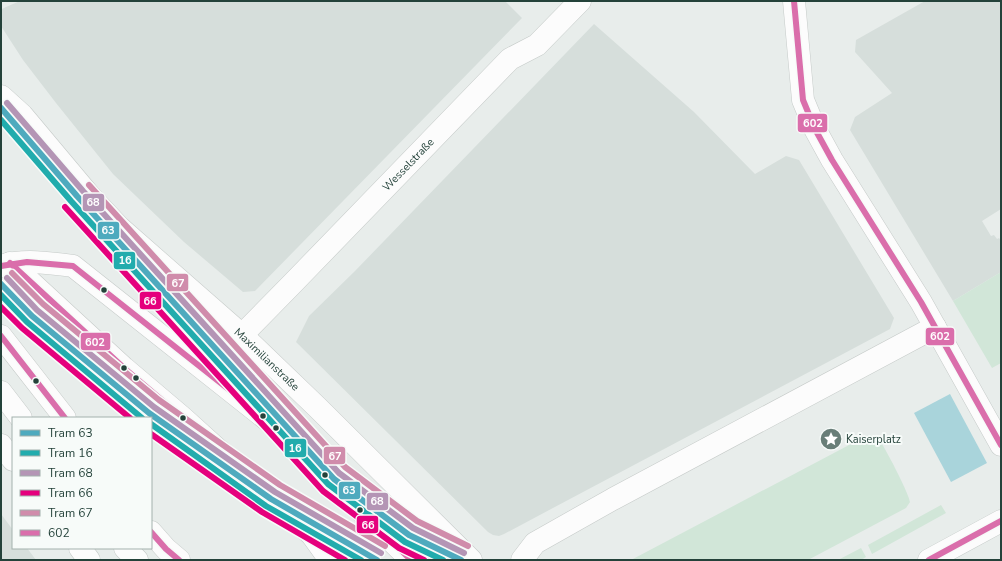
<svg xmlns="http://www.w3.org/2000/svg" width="1002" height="561" viewBox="0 0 1002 561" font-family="'Nunito Sans',sans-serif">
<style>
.built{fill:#d6dedb}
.green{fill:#d1e6d8}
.water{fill:#a9d4db}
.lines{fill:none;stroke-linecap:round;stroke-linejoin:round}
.minor-casing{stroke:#c5cac8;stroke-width:23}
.minor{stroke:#fcfcfc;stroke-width:22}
.bus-1-casing{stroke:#f7fbf9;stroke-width:9}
.bus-1{stroke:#da6eab;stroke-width:6}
.tram-1-casing{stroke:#f7fbf9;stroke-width:9}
.tram-2-casing{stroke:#f7fbf9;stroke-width:9}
.tram-3-casing{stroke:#f7fbf9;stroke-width:9}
.tram-4-casing{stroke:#f7fbf9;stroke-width:9}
.tram-5-casing{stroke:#f7fbf9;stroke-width:9}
.tram-1{stroke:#4eaabe;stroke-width:6}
.tram-2{stroke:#21acad;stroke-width:6}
.tram-3{stroke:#b495b5;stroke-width:6}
.tram-4{stroke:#e5007d;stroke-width:6}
.tram-5{stroke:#d08cab;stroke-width:6}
.bus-dot{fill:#24423a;stroke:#f7fbf9;stroke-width:1.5}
.labels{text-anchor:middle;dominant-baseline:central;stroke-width:4;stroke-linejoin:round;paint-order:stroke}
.street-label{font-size:11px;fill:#24423a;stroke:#f7fbf9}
.poi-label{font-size:11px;fill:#24423a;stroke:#f7fbf9;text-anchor:start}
.line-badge{stroke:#f7fbf9;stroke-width:1.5}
.badge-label{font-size:11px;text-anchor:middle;font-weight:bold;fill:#fff}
</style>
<rect width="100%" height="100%" fill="#e8edeb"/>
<path class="built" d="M 20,1 L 505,1 L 522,18 L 255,291 L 243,292 L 184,242 L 113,174 L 56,103 L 23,60 L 1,26 L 2,9 L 6,7 Z
M 925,1 L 1001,1 L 1001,209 L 982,221 L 991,236 L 994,235 L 997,239 L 999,238 L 1001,241 L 1001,272 L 953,301 L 850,130 L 855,117 L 892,93 L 855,52 L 856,40 Z
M 594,24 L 694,112 L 755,174 L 786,156 L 799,160 L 894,318 L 890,329 L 504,534 L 499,536 L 493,535 L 488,532 L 296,342 L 309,316 L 355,271 Z
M 1,514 L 13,530 L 13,548 L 27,548 L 36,560 L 1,560 Z"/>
<path class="green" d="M 1001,272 L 1001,363 L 992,368 L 953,301 Z
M 868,435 C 871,435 874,435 877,437 C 882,441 910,495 910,502 L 906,508 L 808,560 L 631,560 Z
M 941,505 L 946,513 L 872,554 L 868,545 Z
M 861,548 L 866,557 L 861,560 L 838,560 Z"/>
<path class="water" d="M 950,394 L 987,463 L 951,482 L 914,413 Z"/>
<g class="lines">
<g class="minor-casing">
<g id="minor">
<path d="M 794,1 L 803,100 L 815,129 L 832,160 L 921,302 L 1001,445"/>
<path id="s1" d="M 1,96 L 22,115 L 89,195 L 120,228 L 242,335 L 317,407 L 471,560"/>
<path d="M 10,263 L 124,368 L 183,418 L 288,513 L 312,535 L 330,560"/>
<path d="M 1,266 C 22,259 51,263 73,266 L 270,422 L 411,560"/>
<path id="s2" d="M 242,335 L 293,283 L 510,59 L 537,45 L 580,1"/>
<path d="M 1,336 L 65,418"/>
<path d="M 1,392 L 21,418"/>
<path d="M 1,445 L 13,460"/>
<path d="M 151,532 L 166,549 L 179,560"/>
<path d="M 80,548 L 89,560"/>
<path d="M 125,548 L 137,560"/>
<path d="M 522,560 L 535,543 L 613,499 L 935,327"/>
<path d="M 929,560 L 1001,521"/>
</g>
</g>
<use href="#minor" class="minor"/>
<g class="bus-1-casing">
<path id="bus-1" d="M 794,1 L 803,100 L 815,129 L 832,160 L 921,302 L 1001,445
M 10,263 L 124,368 L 183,418
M 1,266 L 27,262 L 73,266 L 270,422 L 411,560
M 1,336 L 65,418
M 151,532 L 166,549 L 179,560
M 929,560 L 1001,521"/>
</g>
<use href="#bus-1" class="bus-1"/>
<g class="tram-1-casing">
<path id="tram-1" d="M 1,108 L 77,196 L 334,479 L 409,535 L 461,560
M 1,284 L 32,316 L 149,413 L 271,499 L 377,560"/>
</g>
<g class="tram-2-casing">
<path id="tram-2" d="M 1,120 L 71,201 L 328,484 L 405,542 L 443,560
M 1,295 L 27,322 L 142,418
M 151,424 L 266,506 L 361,560"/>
</g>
<g class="tram-3-casing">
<path id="tram-3" d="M 7,103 L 83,191 L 339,473 L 413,528 L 464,553
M 7,278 L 37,310 L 154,407 L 275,492 L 381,553"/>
</g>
<g class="tram-4-casing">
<path id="tram-4" d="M 65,207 L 323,491 L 399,548 L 424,560
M 1,307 L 22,328 L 130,418
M 151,434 L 262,512 L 345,560"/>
</g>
<g class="tram-5-casing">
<path id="tram-5" d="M 89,185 L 345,467 L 417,521 L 468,546
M 12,273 L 43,304 L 159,400 L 280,485 L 385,546"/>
</g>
<use href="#tram-1" class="tram-1"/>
<use href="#tram-2" class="tram-2"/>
<use href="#tram-3" class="tram-3"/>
<use href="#tram-4" class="tram-4"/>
<use href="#tram-5" class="tram-5"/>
</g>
<defs>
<g id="sight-disc" transform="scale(1.15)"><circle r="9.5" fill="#697e78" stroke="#f7fbf9"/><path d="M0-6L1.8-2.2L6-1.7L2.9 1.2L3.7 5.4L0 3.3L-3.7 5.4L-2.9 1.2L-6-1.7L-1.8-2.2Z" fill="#fff"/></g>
</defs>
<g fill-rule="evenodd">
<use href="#sight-disc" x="831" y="439"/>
</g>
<g class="bus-dot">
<circle cx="104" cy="290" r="3.5"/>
<circle cx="124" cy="368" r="3.5"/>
<circle cx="136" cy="378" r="3.5"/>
<circle cx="36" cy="381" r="3.5"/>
<circle cx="263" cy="416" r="3.5"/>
<circle cx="183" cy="418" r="3.5"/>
<circle cx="276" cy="428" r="3.5"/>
<circle cx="325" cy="475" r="3.5"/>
<circle cx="360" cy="510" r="3.5"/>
</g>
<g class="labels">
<g class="street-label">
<text stroke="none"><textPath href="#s2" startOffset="238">Wesselstraße</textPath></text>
<text stroke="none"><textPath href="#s1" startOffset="375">Maximilianstraße</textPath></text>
</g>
<g class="poi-label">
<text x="846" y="439">Kaiserplatz</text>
</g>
</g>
<g class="line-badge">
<rect x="797" y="113" width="31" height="20" rx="4" fill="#da6eab"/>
<rect x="82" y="193" width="23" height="19" rx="4" fill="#b495b5"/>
<rect x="97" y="221" width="23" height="19" rx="4" fill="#4eaabe"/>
<rect x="113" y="251" width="23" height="19" rx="4" fill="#21acad"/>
<rect x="166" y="273" width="23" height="19" rx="4" fill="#d08cab"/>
<rect x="139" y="291" width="23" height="19" rx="4" fill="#e5007d"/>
<rect x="925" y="327" width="30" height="19" rx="4" fill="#da6eab"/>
<rect x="80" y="332" width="31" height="19" rx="4" fill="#da6eab"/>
<rect x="284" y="438" width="23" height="20" rx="4" fill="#21acad"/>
<rect x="323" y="446" width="23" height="19" rx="4" fill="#d08cab"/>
<rect x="338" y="481" width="23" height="19" rx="4" fill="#4eaabe"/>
<rect x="366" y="492" width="23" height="19" rx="4" fill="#b495b5"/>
<rect x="356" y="515" width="23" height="19" rx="4" fill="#e5007d"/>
</g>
<g class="badge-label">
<text x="813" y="127">602</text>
<text x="93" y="206">68</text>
<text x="108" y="234">63</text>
<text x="125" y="264">16</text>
<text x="178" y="287">67</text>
<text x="150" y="305">66</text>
<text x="940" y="340">602</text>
<text x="95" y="346">602</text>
<text x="295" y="452">16</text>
<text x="335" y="460">67</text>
<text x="349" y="494">63</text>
<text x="377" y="505">68</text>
<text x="368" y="529">66</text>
</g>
<rect width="1002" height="561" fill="none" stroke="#24423a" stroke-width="4"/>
<rect x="12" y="417" width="140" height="132" fill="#f7fbf9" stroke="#a3b1ad"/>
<rect x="20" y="430" width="20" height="6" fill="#4eaabe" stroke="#a3b1ad"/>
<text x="48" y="437" font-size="12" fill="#24423a">Tram 63</text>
<rect x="20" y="450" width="20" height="6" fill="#21acad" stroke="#a3b1ad"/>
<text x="48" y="457" font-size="12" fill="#24423a">Tram 16</text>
<rect x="20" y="470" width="20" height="6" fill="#b495b5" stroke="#a3b1ad"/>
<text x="48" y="477" font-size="12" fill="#24423a">Tram 68</text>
<rect x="20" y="490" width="20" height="6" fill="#e5007d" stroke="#a3b1ad"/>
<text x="48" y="497" font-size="12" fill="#24423a">Tram 66</text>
<rect x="20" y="510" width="20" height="6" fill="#d08cab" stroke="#a3b1ad"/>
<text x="48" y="517" font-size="12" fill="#24423a">Tram 67</text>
<rect x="20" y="530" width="20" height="6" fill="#da6eab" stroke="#a3b1ad"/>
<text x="48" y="537" font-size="12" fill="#24423a">602</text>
</svg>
